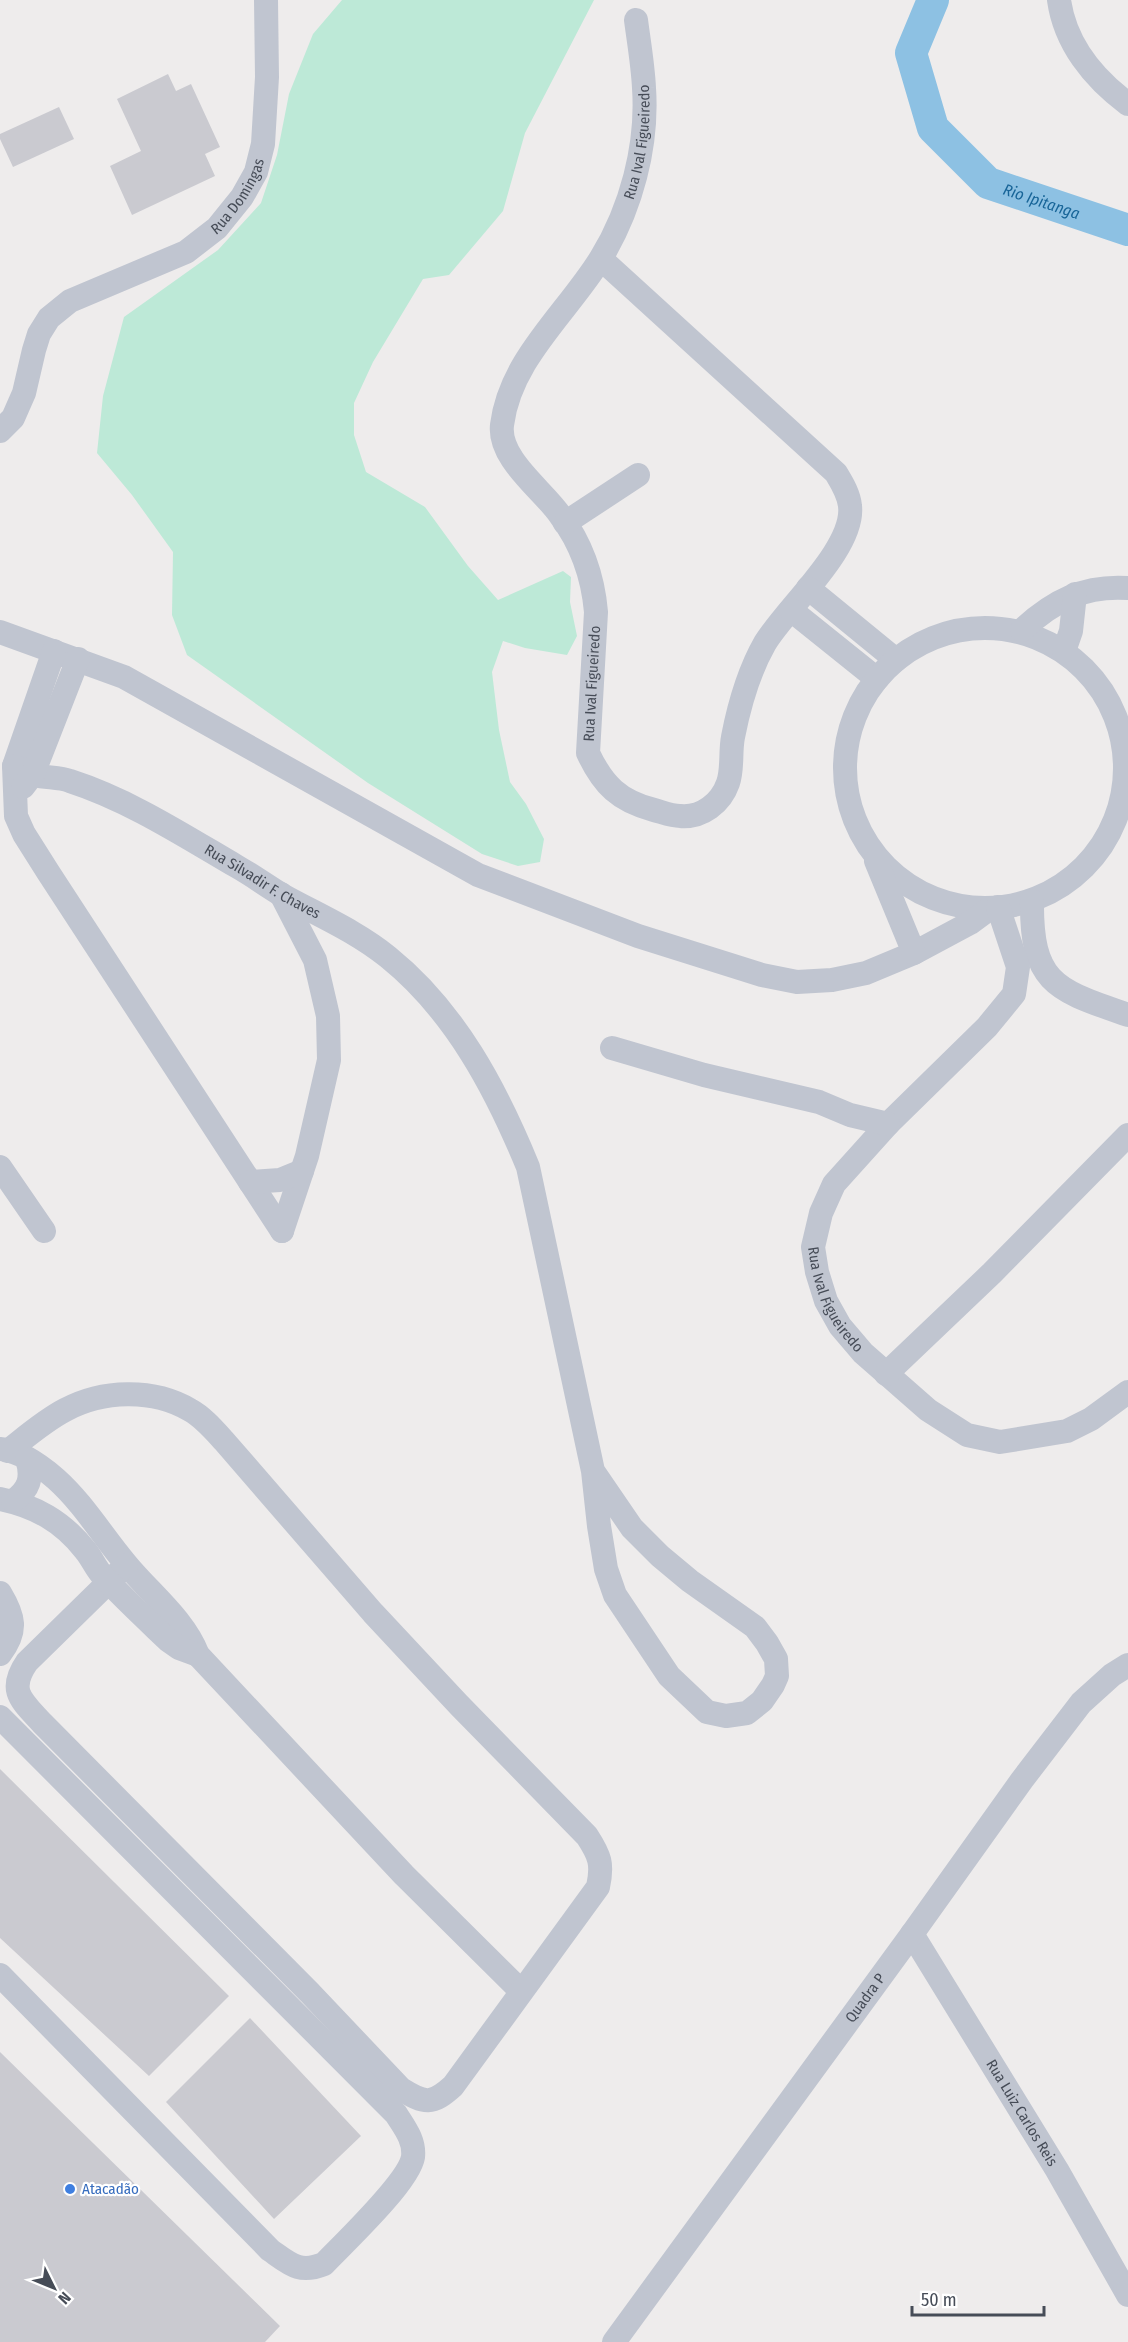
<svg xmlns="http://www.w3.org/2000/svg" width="1128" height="2342" viewBox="0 0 1128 2342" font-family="'Fira Sans Condensed',sans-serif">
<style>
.green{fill:#bde9d7}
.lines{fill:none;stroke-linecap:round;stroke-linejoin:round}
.river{stroke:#8dc1e3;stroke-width:32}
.building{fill:#cacad0}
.minor{stroke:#c0c5d0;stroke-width:24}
.shop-dot{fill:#3f7fe0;stroke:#fff;stroke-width:2}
.labels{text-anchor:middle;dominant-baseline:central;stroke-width:4.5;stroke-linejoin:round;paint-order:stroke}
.street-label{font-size:15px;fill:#464c57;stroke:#fff}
.shop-label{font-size:15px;fill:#366cbe;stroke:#fff;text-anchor:start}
.water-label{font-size:16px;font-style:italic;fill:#186598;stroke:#fff}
</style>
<rect width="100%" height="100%" fill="#eeecec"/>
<path class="green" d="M 342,0 L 594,0 L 525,133 L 503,211 L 449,275 L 423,279 L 373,362 L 354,403 L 354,435 L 366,472 L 425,507 L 468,566 L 498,600 L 563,571 L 571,577 L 570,602 L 577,636 L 567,655 L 525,648 L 503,641 L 492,672 L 499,730 L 510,782 L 526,804 L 544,839 L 540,862 L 518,866 L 482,854 L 368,783 L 187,655 L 172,615 L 173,552 L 132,495 L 97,453 L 103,396 L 124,317 L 218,250 L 261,203 L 277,155 L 289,94 L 313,34 Z"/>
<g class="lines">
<path class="river" id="s1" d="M 933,0 L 911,53 L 933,128 L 988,183 L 1128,230"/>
</g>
<path class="building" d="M 168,74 L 176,91 L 191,84 L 220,147 L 205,154 L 215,176 L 132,215 L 110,166 L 141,151 L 117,99 Z
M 59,107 L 74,139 L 13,167 L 0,139 L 0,134 Z
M 0,1769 L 229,1996 L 149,2076 L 0,1938 Z
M 250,2018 L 361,2136 L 274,2219 L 166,2102 Z
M 0,2052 L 280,2326 L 265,2342 L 0,2342 Z"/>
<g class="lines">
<g class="minor">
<path d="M 1059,0 C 1065,43 1093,78 1128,104"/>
<path id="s2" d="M 601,259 L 836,473 C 842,483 849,494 850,506 C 855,548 786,608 765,643 C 749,671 739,706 733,737 C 730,752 733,769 728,783 C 721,803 702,818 680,816 C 671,816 662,812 654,810 C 619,801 603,785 588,753 L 596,612 C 593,577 581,543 560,515 C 543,490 498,459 502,425 C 510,359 568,312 601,258 C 631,209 648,146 644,88 C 643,66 639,43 636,20"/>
<path id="s3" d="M 0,431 L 13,418 L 24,393 L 34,350 L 39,334 L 49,318 L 70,301 L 186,252 L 217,228 L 242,197 L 256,172 L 263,144 L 267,77 L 266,0"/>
<path d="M 565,523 L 638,475"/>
<path d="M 808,588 L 896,660"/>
<path d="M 791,610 L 877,679"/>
<circle cx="985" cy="768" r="140"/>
<path d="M 1022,630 C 1053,601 1084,585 1128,588"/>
<path d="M 0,632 L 124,677 L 478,875 L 638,936 L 762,975 L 797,982 L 832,980 L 866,973 L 914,953 L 970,923 L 989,909"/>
<path d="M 54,651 L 14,766 L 16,816 L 24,834 L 48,872 L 282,1231"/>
<path d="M 1064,651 L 1071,631 L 1075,594"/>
<path id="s4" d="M 14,766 C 20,769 27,773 35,775 C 46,778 59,777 70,781 C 129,800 183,835 236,866 C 252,875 267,886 282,895 C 318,915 356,931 388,957 C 455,1011 496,1089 528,1167 L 593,1471 L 599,1526 L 606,1569 L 615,1595 L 669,1676 L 707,1712 L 726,1716 L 747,1713 L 762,1701 L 773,1685 L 777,1676 L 776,1659 L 767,1643 L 755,1627 L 690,1581 L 660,1556 L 632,1528 L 593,1471"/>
<path d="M 23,787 L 33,774 L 78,659"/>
<path d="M 876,861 L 914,953"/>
<path d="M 281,894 L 315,960 L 328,1016 L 329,1060 L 307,1156 L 282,1231"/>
<path d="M 1032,901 C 1031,985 1057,990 1128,1015"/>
<path id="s5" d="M 998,907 L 1018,967 L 1014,994 L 987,1027 L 888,1124 L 834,1184 L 821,1213 L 813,1247 L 817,1272 L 826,1301 L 840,1326 L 863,1353 L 928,1410 L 967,1435 L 1000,1442 L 1067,1431 L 1091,1419 L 1128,1392"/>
<path d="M 612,1048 L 704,1075 L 819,1102 L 850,1115 L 888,1124"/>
<path d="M 0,1167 L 44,1231"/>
<path d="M 250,1182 L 280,1180 L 302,1171"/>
<path d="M 886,1374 L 992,1273 L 1128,1135"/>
<path d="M 0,1449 C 21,1451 41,1466 56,1479 C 84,1504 103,1537 127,1565 C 151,1594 184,1619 198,1655 L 404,1875 L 521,1991"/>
<path d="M 8,1451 C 26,1437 44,1421 65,1410 C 102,1390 153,1388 190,1410 C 203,1417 214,1430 224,1441 L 373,1613 L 459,1705 L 587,1836 C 600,1856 603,1864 598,1887 L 453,2086 C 432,2105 425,2104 401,2089 L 310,1993 L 42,1723 C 22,1701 7,1691 27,1662 L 126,1565"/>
<path d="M 0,1499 C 35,1506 62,1521 85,1550 C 92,1558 96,1569 103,1576 C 124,1599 147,1620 169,1641 L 179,1648 L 198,1655"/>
<path d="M 13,1501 C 29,1490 33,1478 27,1459"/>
<path d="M 0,1593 C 14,1616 18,1631 0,1654"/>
<path d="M 0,1717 L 396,2114 C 404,2127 415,2140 413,2157 C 409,2182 344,2243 324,2264 C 299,2274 290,2264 270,2250 L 0,1975"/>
<path id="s6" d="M 912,1934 L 1057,2170 L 1128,2295"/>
<path id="s7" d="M 614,2342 L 912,1934 L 1022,1780 L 1081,1703 L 1112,1675 L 1128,1665"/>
</g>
</g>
<circle class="shop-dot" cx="70" cy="2189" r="6"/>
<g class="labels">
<g class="street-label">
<text stroke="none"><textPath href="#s2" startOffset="1520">Rua Ival Figueiredo</textPath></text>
<text stroke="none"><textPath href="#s3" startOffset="356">Rua Domingas</textPath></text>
<text stroke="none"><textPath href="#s2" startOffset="914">Rua Ival Figueiredo</textPath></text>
<text stroke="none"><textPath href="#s4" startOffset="276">Rua Silvadir F. Chaves</textPath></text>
<text stroke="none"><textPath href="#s5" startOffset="477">Rua Ival Figueiredo</textPath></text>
<text stroke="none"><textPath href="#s7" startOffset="426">Quadra P</textPath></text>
<text stroke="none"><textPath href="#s6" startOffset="210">Rua Luiz Carlos Reis</textPath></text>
</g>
<g class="shop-label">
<text x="82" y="2189">Atacadão</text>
</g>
<g class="water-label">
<text stroke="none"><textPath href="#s1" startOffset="270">Rio Ipitanga</textPath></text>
</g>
</g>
<g transform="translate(54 2288) rotate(133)" stroke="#ffffff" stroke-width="4.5" paint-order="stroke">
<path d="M0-4.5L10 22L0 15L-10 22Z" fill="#464c57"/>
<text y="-9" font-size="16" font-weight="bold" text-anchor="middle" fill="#464c57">N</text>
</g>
<path d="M912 2306v9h132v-9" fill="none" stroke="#464c57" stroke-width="3"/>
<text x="921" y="2306" font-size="18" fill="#464c57" stroke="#ffffff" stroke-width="4.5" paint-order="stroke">50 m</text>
</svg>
